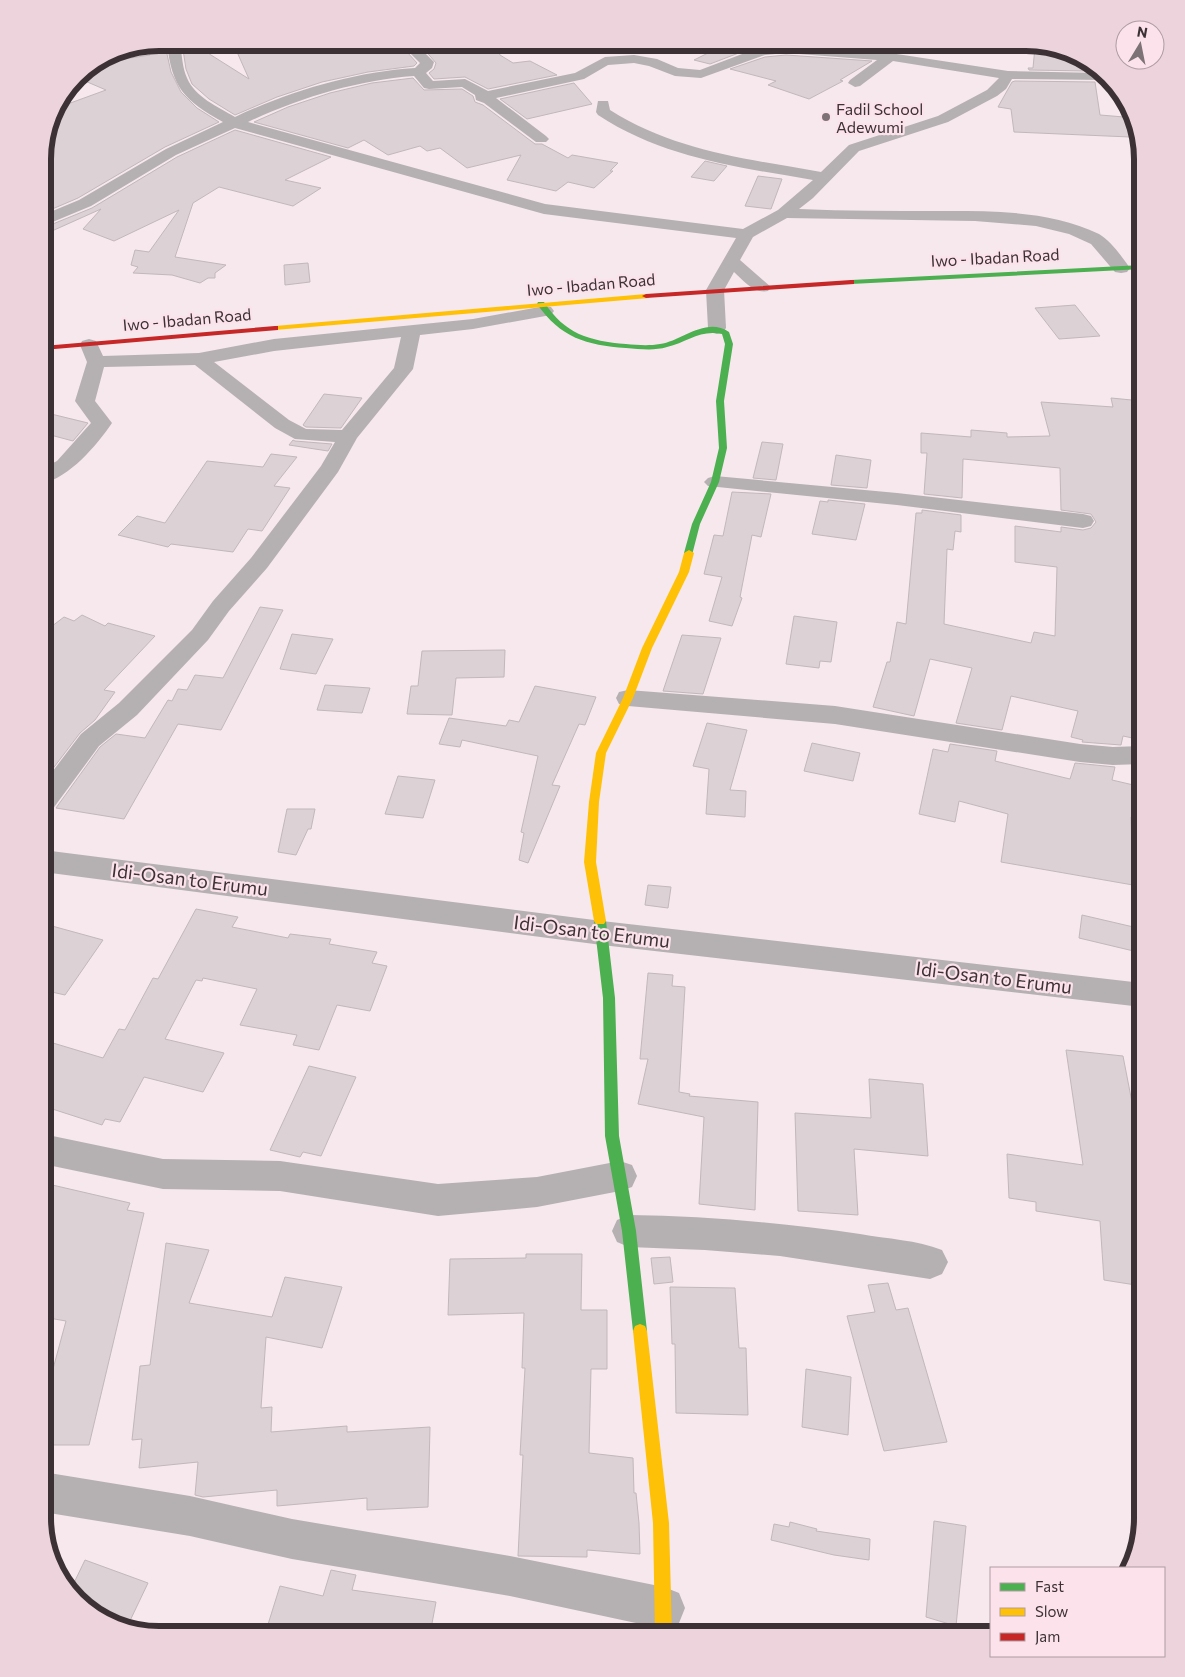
<svg xmlns="http://www.w3.org/2000/svg" width="1185" height="1677" viewBox="0 0 1185 1677" font-family="Commissioner,sans-serif">
<style>
.building{fill:#dcd1d5;stroke:#c2b7bb}
.lines{fill:none;stroke-linecap:round;stroke-linejoin:round}
.street{fill:#b5b0b2;fill-rule:evenodd}
.fast{fill:#4caf50;fill-rule:evenodd}
.slow{fill:#ffc107;fill-rule:evenodd}
.jam{fill:#c62828;fill-rule:evenodd}
.poi-dot{fill:#7d7275;stroke:#fce2eb;stroke-width:2}
.labels{text-anchor:middle;dominant-baseline:central;stroke-width:4.5;stroke-linejoin:round;paint-order:stroke}
.far-poi-label{font-size:16px;fill:#3c3235;stroke:#fce2eb;text-anchor:start}
.far-street-label{font-size:16px;fill:#3c3235;stroke:#fce2eb}
.street-label{font-size:19px;fill:#3c3235;stroke:#fce2eb}
.rim{fill:none;stroke:#3c3235;stroke-width:6}
</style>
<rect width="100%" height="100%" fill="#f6e8ed"/>
<path class="building" d="M 182,43 L 192,43 L 249,79 L 233,43 L 409,43 L 407,52 L 417,63 L 414,66 L 368,72 L 322,82 L 277,97 L 235,115 L 209,99 L 192,84 L 186,69 Z
M 728,43 L 840,43 L 841,47 L 786,43 L 757,46 L 710,64 L 694,60 Z
M 863,43 L 904,43 L 890,51 L 853,48 Z
M 426,44 L 458,43 L 462,48 L 468,47 L 470,52 L 496,49 L 500,55 L 513,63 L 530,61 L 557,75 L 488,89 L 465,77 L 434,79 L 429,73 L 434,69 L 436,63 L 424,49 Z
M 165,45 L 171,72 L 181,92 L 197,108 L 219,122 L 165,147 L 78,198 L 43,213 L 43,152 L 54,109 L 106,90 L 78,78 L 82,72 L 97,63 L 150,55 L 147,47 Z
M 1035,47 L 1053,49 L 1084,58 L 1089,63 L 1088,71 L 1029,70 L 1028,68 L 1033,68 Z
M 786,55 L 872,61 L 840,80 L 843,81 L 809,99 L 768,85 L 776,81 L 730,69 L 765,57 Z
M 413,78 L 424,90 L 462,89 L 473,96 L 475,102 L 483,105 L 535,144 L 542,144 L 568,158 L 572,155 L 618,163 L 610,171 L 613,171 L 594,188 L 568,182 L 556,191 L 507,180 L 521,155 L 467,168 L 440,148 L 427,151 L 420,146 L 388,155 L 364,140 L 348,148 L 254,122 L 288,107 L 330,93 L 372,83 Z
M 1015,81 L 1095,82 L 1100,115 L 1124,117 L 1130,137 L 1014,132 L 1011,109 L 998,107 L 1012,82 Z
M 574,83 L 592,104 L 527,119 L 500,99 Z
M 235,130 L 331,157 L 285,180 L 321,188 L 293,206 L 219,187 L 193,203 L 175,257 L 226,265 L 215,273 L 215,278 L 208,278 L 200,283 L 172,275 L 133,273 L 138,267 L 131,265 L 135,250 L 149,252 L 179,210 L 114,241 L 83,229 L 101,209 L 43,235 L 43,228 L 92,208 L 177,157 Z
M 705,161 L 727,166 L 714,181 L 691,177 Z
M 758,176 L 782,179 L 771,209 L 745,206 Z
M 308,263 L 310,282 L 285,285 L 284,265 Z
M 1075,305 L 1100,336 L 1059,339 L 1035,308 Z
M 324,394 L 362,398 L 341,428 L 306,427 L 303,425 Z
M 1111,398 L 1142,401 L 1142,740 L 1123,736 L 1121,745 L 1082,742 L 1083,740 L 1071,737 L 1078,711 L 1011,696 L 1002,730 L 956,723 L 972,668 L 930,659 L 914,716 L 873,707 L 887,662 L 890,662 L 897,622 L 906,624 L 916,513 L 922,513 L 922,510 L 961,515 L 961,532 L 955,531 L 953,550 L 947,549 L 944,624 L 1031,643 L 1034,632 L 1055,636 L 1057,567 L 1015,562 L 1015,526 L 1061,532 L 1061,527 L 1083,530 L 1091,528 L 1096,522 L 1091,514 L 1061,510 L 1060,468 L 963,459 L 962,498 L 924,494 L 927,453 L 921,453 L 921,433 L 971,437 L 971,430 L 1007,433 L 1007,437 L 1050,436 L 1041,402 L 1113,407 Z
M 43,412 L 88,423 L 73,441 L 43,433 Z
M 293,440 L 295,441 L 332,444 L 328,451 L 289,445 Z
M 762,442 L 783,444 L 776,480 L 753,478 Z
M 271,454 L 297,457 L 274,486 L 290,488 L 262,531 L 248,529 L 233,552 L 171,544 L 168,547 L 118,535 L 137,516 L 165,523 L 207,461 L 263,467 Z
M 836,455 L 871,460 L 867,488 L 831,485 Z
M 732,492 L 771,494 L 761,537 L 752,535 L 740,597 L 742,598 L 732,626 L 709,621 L 722,577 L 704,574 L 714,535 L 723,536 Z
M 828,500 L 865,504 L 856,540 L 812,534 L 820,501 L 828,502 Z
M 260,607 L 283,610 L 221,730 L 178,724 L 124,819 L 56,808 L 100,747 L 116,734 L 145,738 L 168,700 L 172,701 L 178,689 L 187,690 L 195,675 L 223,678 Z
M 82,615 L 105,626 L 108,623 L 155,636 L 104,690 L 115,692 L 95,720 L 80,733 L 45,779 L 43,778 L 43,633 L 64,617 L 74,621 Z
M 794,616 L 837,622 L 831,662 L 820,661 L 819,668 L 786,664 Z
M 292,634 L 333,639 L 316,674 L 280,669 Z
M 682,635 L 721,638 L 703,694 L 663,691 Z
M 505,650 L 504,677 L 456,678 L 452,715 L 407,714 L 411,686 L 418,686 L 422,651 Z
M 325,685 L 370,688 L 362,713 L 317,710 Z
M 535,686 L 596,697 L 585,725 L 579,724 L 552,785 L 560,786 L 528,863 L 519,860 L 524,833 L 521,832 L 538,756 L 462,740 L 460,747 L 439,744 L 449,718 L 506,726 L 509,720 L 519,722 Z
M 707,723 L 747,730 L 730,790 L 746,791 L 745,817 L 706,814 L 709,769 L 693,766 Z
M 812,743 L 860,753 L 853,781 L 804,771 Z
M 950,744 L 997,751 L 995,761 L 1070,779 L 1075,763 L 1115,767 L 1112,780 L 1142,787 L 1142,820 L 1131,817 L 1133,885 L 1001,862 L 1008,814 L 959,801 L 955,822 L 919,814 L 933,749 L 948,752 Z
M 398,776 L 435,780 L 423,818 L 385,814 Z
M 287,809 L 315,809 L 311,829 L 308,829 L 296,855 L 278,852 Z
M 648,885 L 671,887 L 668,908 L 645,905 Z
M 196,909 L 238,917 L 232,927 L 288,938 L 290,934 L 331,939 L 329,944 L 377,952 L 372,963 L 387,966 L 370,1011 L 337,1005 L 319,1050 L 293,1045 L 297,1035 L 240,1025 L 257,989 L 203,978 L 202,981 L 196,980 L 165,1039 L 224,1053 L 203,1092 L 144,1077 L 120,1122 L 105,1119 L 102,1125 L 43,1106 L 43,1040 L 103,1058 L 119,1029 L 125,1030 L 153,978 L 158,979 Z
M 1082,915 L 1142,929 L 1142,953 L 1079,938 Z
M 52,926 L 103,940 L 65,995 L 43,990 L 43,939 Z
M 648,973 L 673,975 L 672,986 L 685,987 L 679,1092 L 690,1094 L 689,1096 L 758,1102 L 755,1210 L 699,1204 L 704,1117 L 638,1104 L 648,1059 L 640,1059 Z
M 1066,1050 L 1123,1056 L 1142,1154 L 1142,1286 L 1104,1280 L 1100,1221 L 1036,1211 L 1036,1202 L 1009,1198 L 1007,1154 L 1083,1165 Z
M 309,1066 L 356,1077 L 321,1156 L 303,1152 L 300,1157 L 270,1150 Z
M 869,1079 L 923,1084 L 928,1156 L 854,1149 L 858,1215 L 798,1211 L 795,1113 L 871,1118 Z
M 48,1184 L 130,1203 L 127,1210 L 144,1213 L 89,1445 L 43,1445 L 43,1406 L 66,1321 L 43,1317 L 43,1194 Z
M 166,1243 L 209,1250 L 189,1303 L 272,1317 L 285,1277 L 342,1287 L 322,1348 L 266,1337 L 261,1408 L 272,1407 L 271,1432 L 347,1426 L 347,1432 L 430,1427 L 428,1507 L 367,1510 L 367,1498 L 277,1506 L 277,1490 L 203,1497 L 195,1495 L 198,1462 L 139,1468 L 142,1439 L 132,1440 L 140,1366 L 150,1365 Z
M 526,1254 L 582,1254 L 581,1310 L 607,1310 L 607,1369 L 591,1369 L 589,1453 L 633,1458 L 634,1493 L 636,1493 L 639,1523 L 640,1554 L 587,1550 L 587,1557 L 518,1556 L 523,1455 L 520,1455 L 525,1368 L 522,1368 L 524,1313 L 448,1315 L 450,1259 L 526,1258 Z
M 670,1257 L 673,1282 L 654,1284 L 651,1258 Z
M 888,1283 L 896,1310 L 908,1308 L 947,1442 L 884,1451 L 847,1316 L 875,1312 L 868,1285 Z
M 670,1287 L 735,1288 L 739,1348 L 746,1348 L 748,1415 L 676,1413 L 675,1344 L 672,1344 Z
M 806,1369 L 851,1377 L 848,1435 L 802,1427 Z
M 934,1521 L 966,1526 L 956,1626 L 926,1617 Z
M 790,1522 L 817,1529 L 816,1531 L 870,1539 L 869,1560 L 834,1555 L 771,1540 L 774,1524 L 789,1527 Z
M 85,1560 L 148,1583 L 127,1627 L 101,1619 L 71,1589 Z
M 331,1570 L 356,1575 L 352,1590 L 436,1602 L 430,1634 L 265,1634 L 280,1586 L 323,1596 Z"/>
<g class="lines">
<path class="street" d="M 167,43 L 180,43 C 182,54 182,67 187,78 C 195,97 218,107 235,117 C 290,91 354,72 415,68 L 420,63 L 408,51 L 411,43 L 424,43 L 422,50 L 434,62 L 432,68 L 426,73 L 433,81 L 465,79 L 488,91 L 575,73 L 605,57 L 634,55 L 657,59 L 678,68 L 700,70 L 758,48 L 786,45 L 890,53 L 1008,71 L 1099,73 L 1106,80 L 1012,79 L 1006,89 L 997,96 L 948,122 L 859,151 L 813,198 L 799,209 C 845,211 891,211 937,211 C 990,211 1050,210 1099,234 C 1111,241 1122,257 1130,268 L 1127,272 L 1121,273 L 1115,272 L 1091,244 L 1069,234 L 1036,226 L 975,221 L 787,218 L 753,237 L 740,260 L 771,287 L 768,291 C 754,294 744,281 734,272 L 724,290 L 726,328 L 723,332 L 717,334 L 711,332 L 708,328 L 706,290 L 736,238 L 544,214 L 235,128 L 176,155 L 91,206 L 43,226 L 43,215 L 79,200 L 166,149 L 223,122 C 184,100 172,88 167,43 ZM 786,53 L 877,60 L 850,80 L 848,83 L 855,87 L 860,86 L 893,61 L 999,78 L 987,90 L 938,116 L 849,145 L 821,172 C 748,159 674,151 610,110 L 608,101 L 598,101 L 596,112 L 598,115 C 663,158 738,167 813,180 L 778,210 L 743,229 L 545,204 L 248,122 C 299,98 358,80 414,76 L 424,88 L 429,89 L 462,87 L 475,95 L 476,100 L 484,103 L 536,142 L 546,142 L 549,139 L 546,136 L 496,98 L 584,79 L 608,65 L 634,63 L 649,66 L 675,76 L 701,78 L 765,55 Z
M 545,306 L 551,307 L 554,311 L 551,315 L 473,329 L 420,335 L 413,369 L 357,438 L 338,472 L 267,568 L 229,611 L 208,640 L 137,715 L 99,746 L 52,810 L 43,813 L 43,784 L 81,734 L 119,703 L 192,630 L 213,601 L 251,558 L 321,466 L 335,442 L 295,439 L 275,428 L 195,365 L 104,367 L 95,401 L 112,423 C 97,445 69,478 43,483 L 43,468 L 57,461 L 91,423 L 75,401 L 87,362 L 80,345 L 82,341 L 89,339 L 96,341 L 103,356 L 199,353 L 274,339 L 473,319 ZM 401,337 L 394,368 L 342,430 L 306,429 L 289,420 L 214,362 L 274,351 Z
M 715,476 L 897,493 L 1083,514 L 1091,516 L 1094,521 L 1091,526 L 1083,528 L 897,505 L 708,486 L 704,482 L 708,478 Z
M 628,690 L 835,706 L 1080,744 L 1113,747 L 1142,746 L 1142,764 L 1113,765 L 1080,762 L 835,724 L 628,706 L 619,704 L 616,698 L 619,692 Z
M 43,850 L 602,921 L 1142,983 L 1142,1007 L 602,945 L 43,872 Z
M 43,1134 L 163,1159 L 280,1161 L 438,1184 L 537,1177 L 620,1161 L 632,1165 L 637,1176 L 632,1187 L 620,1191 L 537,1207 L 438,1216 L 280,1191 L 163,1189 L 43,1164 Z
M 629,1215 C 707,1216 784,1223 860,1234 C 887,1239 917,1240 942,1250 L 948,1262 L 942,1274 L 930,1279 L 780,1256 L 705,1250 L 629,1247 L 617,1242 L 612,1231 L 617,1220 Z
M 43,1472 L 190,1496 L 292,1519 L 510,1556 L 664,1587 L 679,1593 L 685,1608 L 679,1623 L 664,1629 L 510,1596 L 292,1559 L 190,1536 L 43,1512 Z"/>
<path class="fast" d="M 1142,265 L 1142,269 L 851,284 L 847,282 L 851,280 Z
M 538,302 L 544,302 C 565,334 589,341 626,344 C 637,345 649,346 660,344 C 682,341 706,316 729,332 L 733,344 L 724,401 L 727,448 L 719,482 L 700,524 L 692,555 L 689,556 L 684,553 L 692,524 L 711,482 L 719,448 L 716,401 L 725,344 L 722,334 C 701,329 687,342 667,347 C 654,351 640,349 626,348 C 586,345 561,338 537,304 Z
M 600,916 L 604,918 L 606,921 L 615,998 L 619,1136 L 636,1231 L 647,1331 L 645,1336 L 640,1338 L 635,1336 L 633,1331 L 622,1231 L 605,1136 L 603,998 L 594,921 L 596,918 Z"/>
<path class="slow" d="M 646,294 L 650,296 L 649,298 L 275,330 L 271,328 L 275,326 Z
M 689,550 L 694,553 L 689,572 L 652,648 L 633,698 L 606,753 L 599,802 L 596,862 L 606,921 L 604,924 L 596,924 L 594,921 L 584,862 L 589,802 L 596,753 L 623,698 L 642,648 L 679,572 L 684,553 Z
M 640,1324 L 645,1326 L 647,1331 L 669,1523 L 672,1634 L 655,1634 L 653,1523 L 633,1331 L 635,1326 Z"/>
<path class="jam" d="M 851,280 L 854,280 L 854,284 L 646,298 L 642,296 L 646,294 Z
M 275,326 L 278,326 L 278,330 L 43,350 L 43,346 Z"/>
</g>
<circle class="poi-dot" cx="826" cy="117" r="5"/>
<g class="labels">
<g class="far-poi-label">
<text x="836" y="108">Fadil School<tspan x="836" dy="18">Adewumi</tspan></text>
</g>
<g class="far-street-label">
<text transform="translate(995 257) rotate(-3)">Iwo - Ibadan Road</text>
<text transform="translate(591 284) rotate(-5)">Iwo - Ibadan Road</text>
<text transform="translate(187 319) rotate(-5)">Iwo - Ibadan Road</text>
</g>
<g class="street-label">
<text transform="translate(190 879) rotate(7)">Idi-Osan to Erumu</text>
<text transform="translate(592 931) rotate(7)">Idi-Osan to Erumu</text>
<text transform="translate(994 977) rotate(7)">Idi-Osan to Erumu</text>
</g>
</g>
<path d="M0 0H1185V1677H0ZM159 51H1026A108 108 0 0 1 1134 159V1518A108 108 0 0 1 1026 1626H159A108 108 0 0 1 51 1518V159A108 108 0 0 1 159 51Z" fill="#edd4dc" fill-rule="evenodd"/>
<path class="rim" d="M159 51H1026A108 108 0 0 1 1134 159V1518A108 108 0 0 1 1026 1626H159A108 108 0 0 1 51 1518V159A108 108 0 0 1 159 51Z"/>
<rect x="990" y="1567" width="175" height="90" fill="#fce2eb" stroke="#af9ca2"/>
<rect x="1000" y="1583" width="25" height="8" fill="#4caf50" stroke="#af9ca2"/>
<text x="1035" y="1592" font-size="15" fill="#3c3235">Fast</text>
<rect x="1000" y="1608" width="25" height="8" fill="#ffc107" stroke="#af9ca2"/>
<text x="1035" y="1617" font-size="15" fill="#3c3235">Slow</text>
<rect x="1000" y="1633" width="25" height="8" fill="#c62828" stroke="#af9ca2"/>
<text x="1035" y="1642" font-size="15" fill="#3c3235">Jam</text>
<g transform="translate(1140 45) rotate(10)"><circle r="24" fill="#fce2eb" stroke="#af9ca2"/>
<path d="M0-4L9 19L0 12L-9 19Z" fill="#7d7275"/>
<text y="-8" font-size="14" font-weight="bold" text-anchor="middle" fill="#3c3235">N</text>
</g>
</svg>
